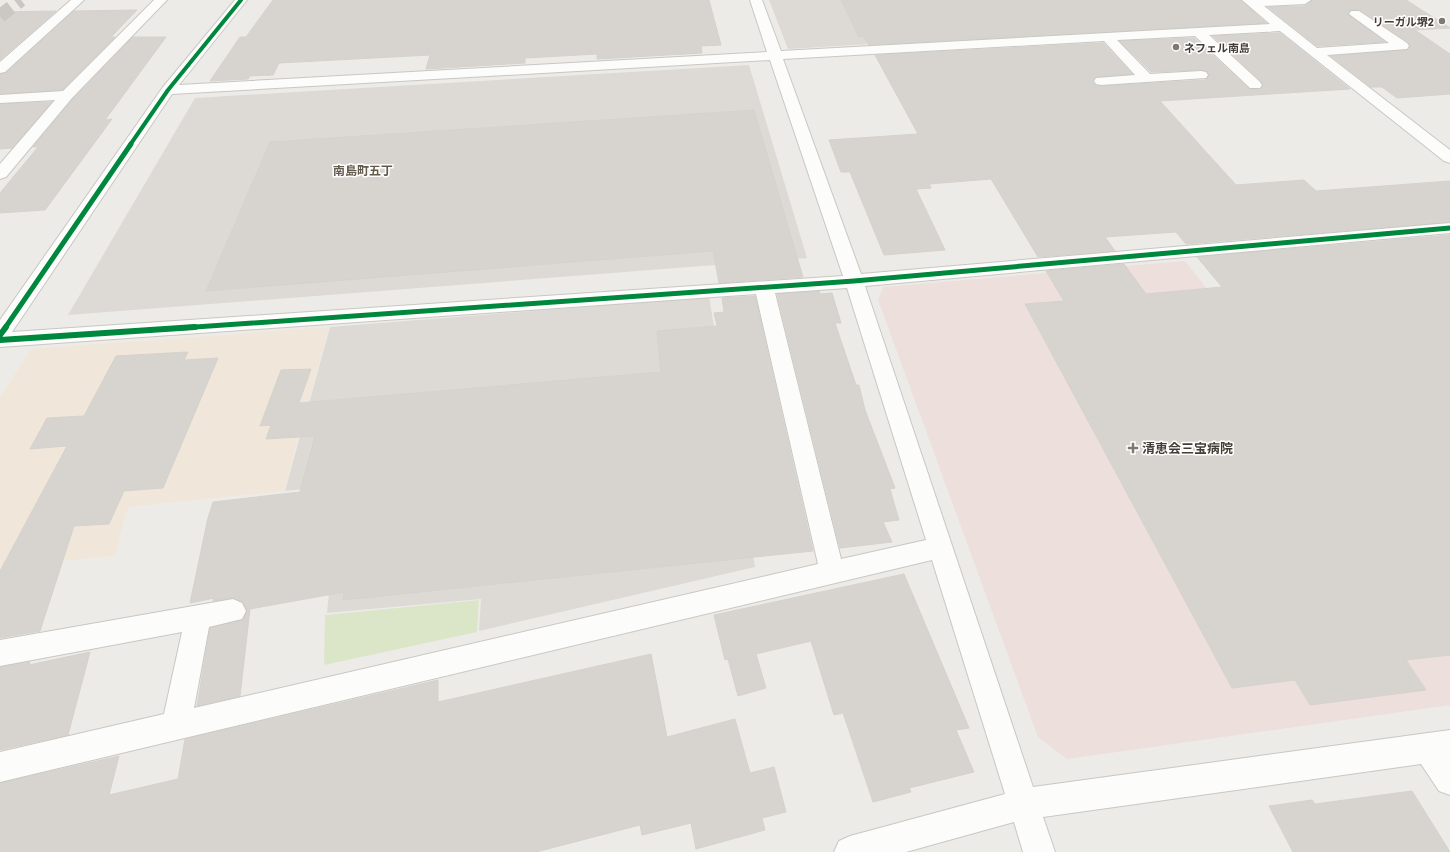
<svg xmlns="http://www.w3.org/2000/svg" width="1450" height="852" viewBox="0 0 1450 852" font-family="Barlow,'Noto Sans JP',sans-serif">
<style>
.commercial{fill:#f0e7da}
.industrial{fill:#dddad5}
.medical{fill:#ecdfdc}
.green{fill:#dbe6c8}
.building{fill:#d7d4cf;stroke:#d5d2cd}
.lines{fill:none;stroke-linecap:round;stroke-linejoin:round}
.highway-tunnel{stroke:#cbc8c3;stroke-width:14;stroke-dasharray:14 7;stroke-linecap:butt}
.minor-casing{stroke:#c9c7c3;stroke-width:2}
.minor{fill:#fcfcfb;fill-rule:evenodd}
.cycleway-far2-casing{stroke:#fff;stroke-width:5.5}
.cycleway-far1-casing{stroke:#fff;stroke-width:7}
.cycleway-casing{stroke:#fff;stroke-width:8}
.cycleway-far2{stroke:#00873e;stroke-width:4}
.cycleway-far1{stroke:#00873e;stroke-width:5}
.cycleway{stroke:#00873e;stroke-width:6}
.poi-dot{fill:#7e7973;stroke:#fff;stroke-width:1.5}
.labels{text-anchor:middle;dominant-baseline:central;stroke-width:3;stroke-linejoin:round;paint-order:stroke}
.far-poi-label{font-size:11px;font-weight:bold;fill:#423c34;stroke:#fff;text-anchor:end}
.far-neighbourhood-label{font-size:12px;font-weight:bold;fill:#645a4c;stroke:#fff}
.poi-label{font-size:13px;font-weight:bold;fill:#423c34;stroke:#fff;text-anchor:start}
</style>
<rect width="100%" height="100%" fill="#edebe7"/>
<path class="commercial" d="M 329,327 L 284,491 L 128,507 L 115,556 L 0,566 L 0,397 L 31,349 Z"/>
<path class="industrial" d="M 769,0 L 943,0 L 970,38 L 788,49 Z
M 749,65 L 807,258 L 68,315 L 195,98 Z
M 709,297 L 755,567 L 479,631 L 481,599 L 327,613 L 340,485 L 285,491 L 330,327 Z"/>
<path class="medical" d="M 1185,261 L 1450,595 L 1450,705 L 1067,759 L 1038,737 L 878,300 L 883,287 Z"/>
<path class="green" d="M 479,600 L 477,632 L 324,665 L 325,615 Z"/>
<path class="building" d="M 273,0 L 709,0 L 721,45 L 701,46 L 702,53 L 597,59 L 597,54 L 525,58 L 525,63 L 426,69 L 430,55 L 279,63 L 273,75 L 250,76 L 248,79 L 210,81 L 240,37 L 246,37 Z
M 841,0 L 1241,0 L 1266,23 L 869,45 L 864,36 L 859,37 Z
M 1312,0 L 1406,0 L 1450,28 L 1415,30 L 1450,54 L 1450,94 L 1397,98 L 1382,87 L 1371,87 L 1331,56 L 1407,50 L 1410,47 L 1408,42 L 1360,10 L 1351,10 L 1348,14 L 1385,42 L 1317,46 L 1268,7 L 1305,6 Z
M 137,10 L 111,37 L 115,37 L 62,90 L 0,94 L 0,74 L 6,73 L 74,11 Z
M 56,11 L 0,60 L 0,12 Z
M 1280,33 L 1350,89 L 1160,101 L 1236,185 L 1304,180 L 1316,191 L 1450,181 L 1450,222 L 1186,244 L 1176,232 L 1105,237 L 1115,251 L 1038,257 L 991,179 L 929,184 L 931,188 L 916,189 L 945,250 L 884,255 L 850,172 L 841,172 L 829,140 L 918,134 L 875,55 L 1103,43 L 1132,74 L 1095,77 L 1093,80 L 1095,85 L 1101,86 L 1206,80 L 1209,74 L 1206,71 L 1201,70 L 1151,72 L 1120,41 L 1194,38 L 1249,89 L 1260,90 L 1263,86 L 1261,81 L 1213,36 Z
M 133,37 L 166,37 L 105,120 L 112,119 L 45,210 L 0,213 L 0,193 L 38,147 L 33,147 L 73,99 Z
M 52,102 L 12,148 L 0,149 L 0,104 Z
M 754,110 L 803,277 L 719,283 L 713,251 L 206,291 L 270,142 Z
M 1450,235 L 1450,655 L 1406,660 L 1426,690 L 1310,705 L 1295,680 L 1232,688 L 1025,304 L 1064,301 L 1046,271 L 1124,264 L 1146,294 L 1222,287 L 1197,257 Z
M 819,291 L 820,294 L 832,293 L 841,323 L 835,323 L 856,385 L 859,385 L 865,410 L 895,488 L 890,489 L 899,520 L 883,522 L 892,542 L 840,548 L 777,294 Z
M 755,296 L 813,551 L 343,600 L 344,592 L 250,609 L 240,696 L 197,706 L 210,628 L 242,620 L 247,612 L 243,602 L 234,598 L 213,601 L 214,598 L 190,603 L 208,518 L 213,502 L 300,492 L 315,436 L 266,439 L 271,425 L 260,426 L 281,370 L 311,369 L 299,403 L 661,372 L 657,331 L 717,326 L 714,313 L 724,312 L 722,298 Z
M 188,352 L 184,360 L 218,358 L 163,488 L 124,491 L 109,524 L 74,526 L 40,631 L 0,638 L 0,571 L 67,446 L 30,449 L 47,418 L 84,416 L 116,356 Z
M 904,574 L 969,728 L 956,730 L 974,772 L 909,788 L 911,792 L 873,802 L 843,713 L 834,715 L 811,641 L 756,654 L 766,688 L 738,696 L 728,659 L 725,660 L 714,615 Z
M 90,652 L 68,735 L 0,750 L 0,667 L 30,662 L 29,665 Z
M 651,654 L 667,737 L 735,719 L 750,773 L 774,767 L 786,812 L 762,818 L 765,830 L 696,849 L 691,823 L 642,835 L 640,825 L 536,852 L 0,852 L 0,783 L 119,756 L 109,795 L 178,779 L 185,739 L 438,680 L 438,702 Z
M 1412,791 L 1450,852 L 1293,852 L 1269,806 L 1312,800 L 1315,804 Z"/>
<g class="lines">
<path class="highway-tunnel" d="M 0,16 L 21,0"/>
<g class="minor-casing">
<path id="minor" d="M 71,0 L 84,0 L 5,72 L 0,73 L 0,62 Z
M 154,0 L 167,0 L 72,98 L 6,177 L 0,179 L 0,164 L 55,100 L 0,103 L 0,95 L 63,91 Z
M 235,0 L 247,0 L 179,85 L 767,52 L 750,0 L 762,0 L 781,51 L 1270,24 L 1242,0 L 1311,0 L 1305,4 L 1264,6 L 1317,48 L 1389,43 L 1349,14 L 1351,11 L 1359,11 L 1407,43 L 1409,46 L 1407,49 L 1327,55 L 1450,150 L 1450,163 L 1444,161 L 1280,31 L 1209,35 L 1260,82 L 1262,85 L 1260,88 L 1250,88 L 1195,36 L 1117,40 L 1150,74 L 1201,71 L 1206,72 L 1208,75 L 1206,78 L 1101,85 L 1096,84 L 1094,81 L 1096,78 L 1135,75 L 1104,41 L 783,59 L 861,274 L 1450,223 L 1450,233 L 865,286 L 1033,787 L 1450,730 L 1450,795 L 1439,791 L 1421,764 L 1043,817 L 1055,852 L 1023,852 L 1014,822 L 906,852 L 834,852 L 839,841 L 850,836 L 1005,794 L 932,560 L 0,782 L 0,752 L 164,714 L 182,632 L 0,666 L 0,640 L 233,599 L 242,603 L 246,611 L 242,619 L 209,627 L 194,708 L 818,564 L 756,294 L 0,347 L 0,320 L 163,87 ZM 770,60 L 843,276 L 12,332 L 172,94 ZM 847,288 L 926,540 L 841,559 L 775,293 Z"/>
</g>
<use href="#minor" class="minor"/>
<g class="cycleway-far2-casing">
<path id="cycleway-far2" d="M 130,145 L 168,90 L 241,0"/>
</g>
<g class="cycleway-far1-casing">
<path id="cycleway-far1" d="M 5,328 L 131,144
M 181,328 L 854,281 L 1450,228"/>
</g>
<g class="cycleway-casing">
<path id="cycleway" d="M 0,335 L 6,327
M 0,340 L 195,327"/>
</g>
<use href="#cycleway-far2" class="cycleway-far2"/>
<use href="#cycleway-far1" class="cycleway-far1"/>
<use href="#cycleway" class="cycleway"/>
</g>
<g class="poi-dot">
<circle cx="1442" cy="21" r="4"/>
<circle cx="1176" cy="47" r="4"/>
<path d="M1131 442h4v4h4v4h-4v4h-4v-4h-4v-4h4z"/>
</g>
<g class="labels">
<g class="far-poi-label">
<text x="1434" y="21">リーガル堺2</text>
<text x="1184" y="47" text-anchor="start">ネフェル南島</text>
</g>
<g class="far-neighbourhood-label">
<text x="363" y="170">南島町五丁</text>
</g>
<g class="poi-label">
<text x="1142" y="448">清恵会三宝病院</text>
</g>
</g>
</svg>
